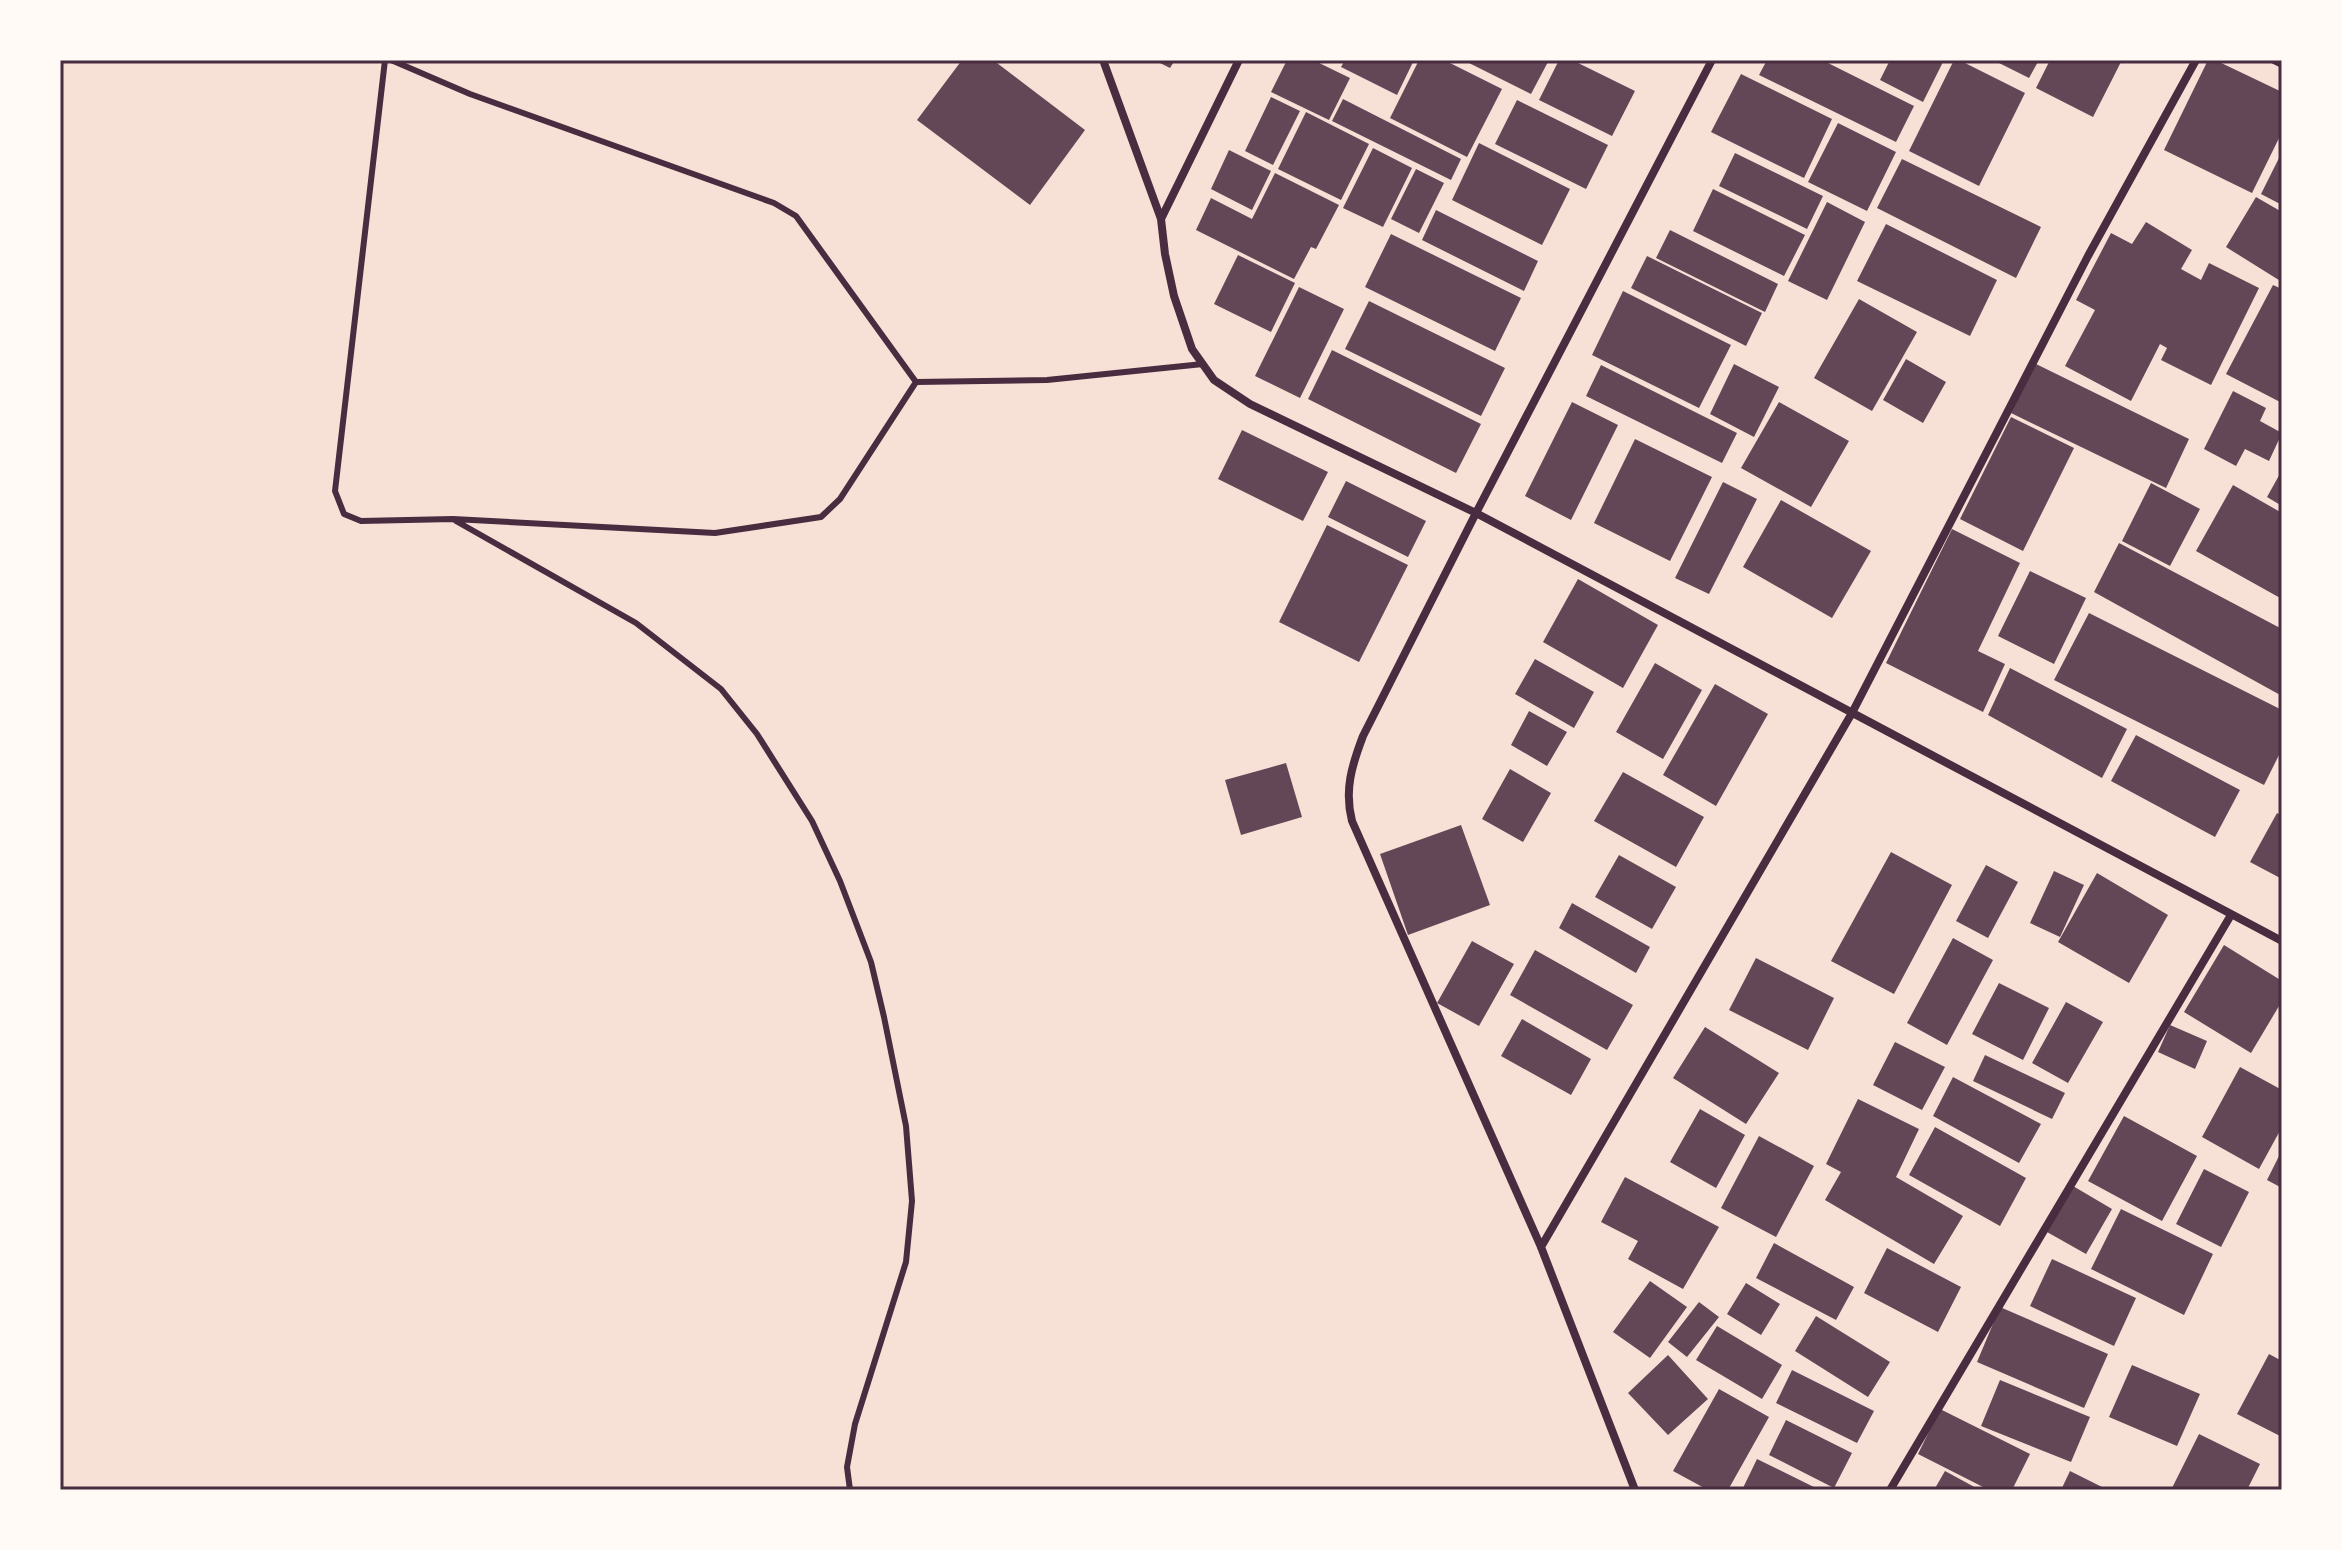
<svg xmlns="http://www.w3.org/2000/svg" width="2342" height="1550" viewBox="0 0 2342 1550" font-family="'Fira Sans',sans-serif">
<style>
.building{fill:#644757}
.lines{fill:none;stroke-linecap:round;stroke-linejoin:round}
.service{stroke:#4a2c40;stroke-width:6}
.minor{stroke:#4a2c40;stroke-width:8}
.neatline{fill:none;stroke:#4a2c40;stroke-width:3}
</style>
<rect width="100%" height="100%" fill="#f7e1d7"/>
<path class="building" d="M 962,60 L 993,60 L 1085,130 L 1030,205 L 917,120 Z
M 1154,60 L 1175,60 L 1170,68 Z
M 1287,60 L 1313,60 L 1350,78 L 1329,120 L 1271,92 Z
M 1345,60 L 1414,60 L 1397,95 L 1341,67 Z
M 1419,60 L 1444,60 L 1502,89 L 1467,157 L 1390,118 Z
M 1463,60 L 1549,60 L 1531,94 Z
M 1559,60 L 1572,60 L 1635,91 L 1612,136 L 1539,100 Z
M 1767,60 L 1822,60 L 1914,106 L 1896,142 L 1759,75 Z
M 1890,60 L 1944,60 L 1923,102 L 1880,80 Z
M 1954,60 L 1959,60 L 2025,93 L 1979,186 L 1909,151 Z
M 1993,60 L 2039,60 L 2029,78 Z
M 2050,60 L 2122,60 L 2093,117 L 2036,88 Z
M 2208,60 L 2215,60 L 2282,92 L 2282,132 L 2252,193 L 2164,150 Z
M 1741,74 L 1832,119 L 1804,178 L 1711,132 Z
M 1271,97 L 1300,111 L 1273,165 L 1245,151 Z
M 1343,99 L 1461,159 L 1451,180 L 1332,121 Z
M 1517,100 L 1608,145 L 1586,189 L 1495,144 Z
M 1306,112 L 1369,144 L 1341,200 L 1278,169 Z
M 1838,123 L 1896,152 L 1867,211 L 1808,182 Z
M 1479,143 L 1570,189 L 1542,245 L 1452,200 Z
M 1373,148 L 1412,168 L 1383,227 L 1343,208 Z
M 1229,150 L 1271,171 L 1252,210 L 1211,189 Z
M 2282,152 L 2282,205 L 2261,194 Z
M 1735,153 L 1823,196 L 1807,229 L 1719,186 Z
M 1902,159 L 2041,227 L 2016,278 L 1877,208 Z
M 1416,169 L 1444,183 L 1419,233 L 1391,219 Z
M 1275,173 L 1339,205 L 1316,249 L 1311,247 L 1294,279 L 1196,230 L 1211,198 L 1252,219 Z
M 1713,189 L 1805,235 L 1784,276 L 1693,231 Z
M 2256,197 L 2282,212 L 2282,282 L 2226,247 Z
M 1827,202 L 1865,222 L 1827,300 L 1788,281 Z
M 1436,210 L 1538,261 L 1524,291 L 1422,240 Z
M 2146,222 L 2192,250 L 2181,269 L 2201,280 L 2209,263 L 2259,288 L 2211,385 L 2161,360 L 2167,348 L 2160,344 L 2131,401 L 2065,366 L 2095,310 L 2076,300 L 2111,233 L 2132,244 Z
M 1886,224 L 1997,280 L 1970,336 L 1857,281 Z
M 1670,230 L 1778,284 L 1765,312 L 1656,258 Z
M 1391,234 L 1521,298 L 1495,351 L 1365,287 Z
M 1238,255 L 1295,283 L 1271,332 L 1214,304 Z
M 1647,256 L 1762,313 L 1746,346 L 1631,288 Z
M 2273,285 L 2282,289 L 2282,403 L 2226,374 Z
M 1299,287 L 1344,309 L 1300,398 L 1255,376 Z
M 1623,291 L 1731,345 L 1699,408 L 1592,355 Z
M 1859,299 L 1917,332 L 1872,411 L 1814,378 Z
M 1369,301 L 1505,368 L 1481,416 L 1345,349 Z
M 1332,350 L 1481,424 L 1456,473 L 1308,399 Z
M 1906,359 L 1946,382 L 1923,423 L 1883,400 Z
M 2034,363 L 2189,439 L 2166,488 L 2011,413 Z
M 1734,364 L 1779,387 L 1754,437 L 1710,414 Z
M 1601,365 L 1737,433 L 1722,463 L 1586,396 Z
M 2233,391 L 2266,408 L 2260,421 L 2282,433 L 2269,461 L 2245,449 L 2236,466 L 2204,449 Z
M 1572,402 L 1618,425 L 1571,520 L 1525,496 Z
M 1779,402 L 1849,441 L 1811,507 L 1741,468 Z
M 2011,417 L 2074,448 L 2023,551 L 1960,519 Z
M 1242,430 L 1328,472 L 1303,521 L 1218,479 Z
M 1635,439 L 1712,477 L 1670,561 L 1594,523 Z
M 2282,470 L 2282,506 L 2267,497 Z
M 1346,481 L 1426,521 L 1408,557 L 1328,517 Z
M 1723,482 L 1757,499 L 1709,594 L 1675,578 Z
M 2151,483 L 2200,509 L 2170,566 L 2122,541 Z
M 2233,485 L 2282,513 L 2282,599 L 2196,551 Z
M 1781,500 L 1871,551 L 1832,618 L 1743,567 Z
M 1327,525 L 1408,565 L 1359,662 L 1279,622 Z
M 1952,529 L 2020,563 L 1978,651 L 2005,664 L 1983,712 L 1886,663 Z
M 2119,543 L 2282,629 L 2282,696 L 2094,592 Z
M 2030,571 L 2086,598 L 2054,664 L 1998,636 Z
M 1578,579 L 1658,625 L 1623,688 L 1543,642 Z
M 2089,613 L 2282,710 L 2282,749 L 2264,785 L 2054,680 Z
M 1535,659 L 1594,692 L 1574,728 L 1515,694 Z
M 1655,663 L 1702,690 L 1663,759 L 1616,732 Z
M 2010,668 L 2127,729 L 2102,778 L 1988,715 Z
M 1715,684 L 1768,714 L 1716,806 L 1663,775 Z
M 1529,711 L 1567,732 L 1547,766 L 1511,745 Z
M 2136,735 L 2240,790 L 2215,837 L 2111,781 Z
M 1286,763 L 1302,817 L 1241,835 L 1225,780 Z
M 1510,769 L 1551,793 L 1523,842 L 1482,819 Z
M 1623,772 L 1704,817 L 1676,867 L 1594,821 Z
M 2277,813 L 2282,816 L 2282,879 L 2250,862 Z
M 1461,825 L 1490,905 L 1408,935 L 1380,854 Z
M 1891,852 L 1952,885 L 1894,994 L 1831,961 Z
M 1619,855 L 1676,887 L 1652,929 L 1595,897 Z
M 1986,865 L 2018,882 L 1988,938 L 1956,921 Z
M 2054,871 L 2084,885 L 2060,937 L 2030,923 Z
M 2097,873 L 2168,915 L 2129,983 L 2058,942 Z
M 1572,903 L 1650,947 L 1636,973 L 1559,928 Z
M 1953,938 L 1993,960 L 1947,1045 L 1907,1023 Z
M 1472,941 L 1514,964 L 1479,1026 L 1437,1003 Z
M 2224,945 L 2282,981 L 2282,1001 L 2251,1053 L 2184,1012 Z
M 1535,950 L 1633,1005 L 1607,1050 L 1510,995 Z
M 1756,958 L 1834,998 L 1808,1050 L 1729,1010 Z
M 1999,983 L 2049,1008 L 2023,1060 L 1972,1034 Z
M 2066,1002 L 2103,1022 L 2068,1083 L 2032,1063 Z
M 1522,1019 L 1591,1059 L 1571,1095 L 1501,1056 Z
M 2170,1025 L 2207,1041 L 2195,1069 L 2158,1052 Z
M 1705,1027 L 1779,1073 L 1746,1124 L 1673,1078 Z
M 1895,1042 L 1945,1067 L 1922,1110 L 1873,1085 Z
M 1985,1055 L 2065,1093 L 2052,1119 L 1973,1081 Z
M 2240,1067 L 2282,1090 L 2282,1127 L 2259,1169 L 2202,1137 Z
M 1953,1077 L 2041,1124 L 2019,1163 L 1933,1116 Z
M 1858,1099 L 1919,1129 L 1896,1177 L 1963,1216 L 1934,1264 L 1825,1200 L 1841,1172 L 1826,1164 Z
M 1700,1109 L 1745,1135 L 1716,1188 L 1670,1162 Z
M 2124,1116 L 2197,1156 L 2162,1221 L 2088,1181 Z
M 1935,1127 L 2026,1178 L 2000,1226 L 1909,1175 Z
M 1759,1136 L 1814,1166 L 1776,1237 L 1721,1208 Z
M 2282,1150 L 2282,1188 L 2267,1180 Z
M 2204,1169 L 2249,1192 L 2221,1247 L 2176,1224 Z
M 1625,1177 L 1719,1227 L 1683,1289 L 1628,1259 L 1638,1241 L 1601,1222 Z
M 2073,1186 L 2112,1209 L 2086,1254 L 2047,1232 Z
M 2121,1209 L 2213,1254 L 2184,1315 L 2091,1269 Z
M 1774,1243 L 1854,1287 L 1836,1320 L 1756,1278 Z
M 1887,1248 L 1961,1287 L 1938,1332 L 1864,1293 Z
M 2052,1259 L 2136,1298 L 2114,1346 L 2030,1306 Z
M 1650,1281 L 1687,1307 L 1650,1358 L 1613,1332 Z
M 1746,1283 L 1780,1304 L 1761,1335 L 1727,1314 Z
M 1699,1302 L 1719,1317 L 1687,1357 L 1668,1342 Z
M 2000,1307 L 2108,1354 L 2084,1408 L 1977,1362 Z
M 1816,1316 L 1890,1362 L 1868,1397 L 1795,1351 Z
M 1717,1326 L 1782,1365 L 1762,1399 L 1696,1360 Z
M 2269,1354 L 2282,1361 L 2282,1437 L 2237,1414 Z
M 1668,1355 L 1708,1399 L 1668,1435 L 1628,1393 Z
M 2132,1365 L 2200,1394 L 2177,1446 L 2109,1417 Z
M 1792,1370 L 1874,1411 L 1857,1443 L 1776,1403 Z
M 2000,1380 L 2090,1417 L 2071,1462 L 1981,1426 Z
M 1719,1389 L 1769,1417 L 1728,1490 L 1708,1490 L 1673,1471 Z
M 1940,1409 L 2030,1454 L 2012,1490 L 1989,1490 L 1918,1454 Z
M 1786,1420 L 1852,1453 L 1834,1488 L 1769,1455 Z
M 2199,1434 L 2260,1464 L 2247,1490 L 2171,1490 Z
M 1757,1459 L 1820,1490 L 1742,1490 Z
M 1945,1471 L 1980,1490 L 1934,1490 Z
M 2070,1471 L 2108,1490 L 2061,1490 Z"/>
<g class="lines">
<path class="service" d="M 385,60 L 335,491 L 344,514 L 361,521 L 453,519 L 715,533 L 821,517 L 840,499 L 916,382 L 1047,380 L 1203,364
M 391,60 L 470,94 L 774,203 L 796,216 L 916,382
M 456,521 L 636,623 L 721,689 L 757,734 L 812,821 L 840,881 L 871,962 L 884,1017 L 906,1126 L 912,1201 L 906,1262 L 855,1424 L 847,1467 L 850,1490"/>
<path class="minor" d="M 1103,60 L 1161,219
M 1239,60 L 1161,219 L 1165,254 L 1174,296 L 1192,349 L 1214,380 L 1250,404 L 1476,513 L 2282,941
M 2274,60 L 2282,64
M 1541,1247 L 1852,713 L 2088,256 L 2196,60
M 1635,1490 L 1541,1247 L 1352,821 C 1344,790 1352,765 1363,736 L 1476,513 L 1712,60
M 1890,1490 L 2231,915"/>
</g>
<rect width="2342" height="1550" fill="none" stroke="#fffaf5" stroke-width="124"/>
<rect x="62" y="62" width="2218" height="1426" class="neatline"/>
</svg>
